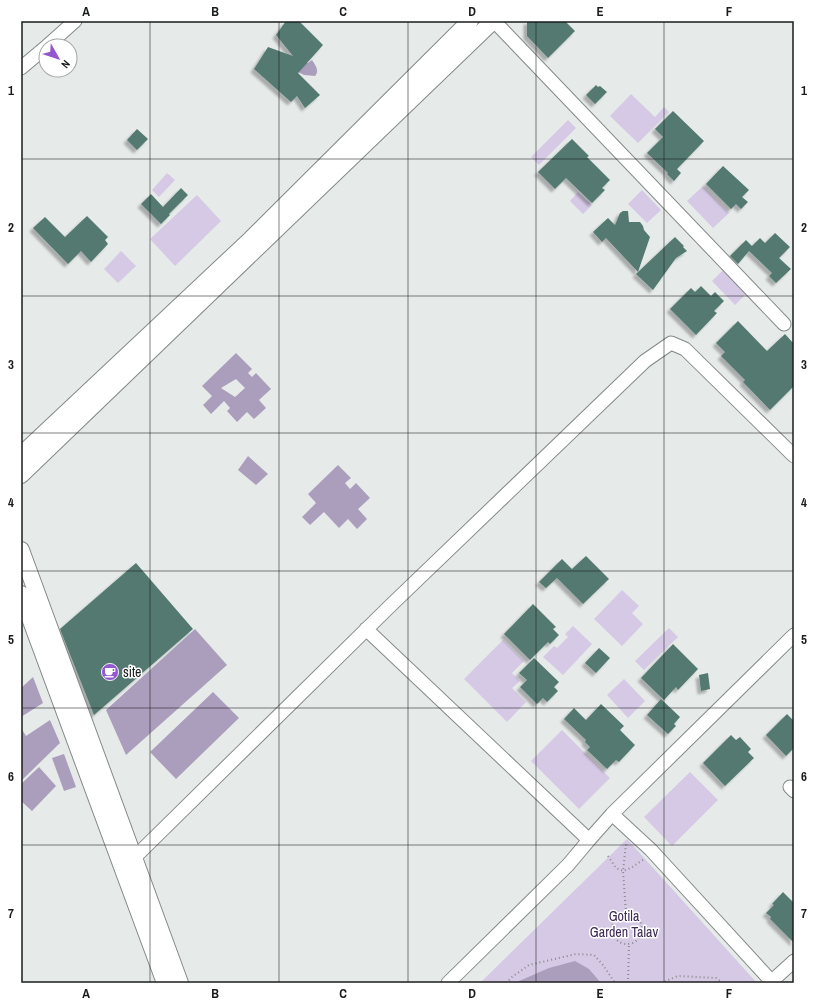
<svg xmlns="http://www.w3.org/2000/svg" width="815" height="1004" viewBox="0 0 815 1004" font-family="'Archivo Narrow',sans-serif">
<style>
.green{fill:#d5c9e5}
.water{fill:#ab9ebd;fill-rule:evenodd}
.building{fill:#52796f;filter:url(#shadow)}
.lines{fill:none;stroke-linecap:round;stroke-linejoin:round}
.minor-casing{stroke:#848987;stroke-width:15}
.major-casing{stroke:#848987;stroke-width:18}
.path{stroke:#888b8a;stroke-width:2;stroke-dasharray:1 3;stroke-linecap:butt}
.minor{stroke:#fff;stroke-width:13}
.major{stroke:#fff;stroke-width:16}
.grid{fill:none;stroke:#1a1c1c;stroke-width:1;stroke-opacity:0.55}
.labels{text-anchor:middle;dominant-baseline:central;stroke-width:3;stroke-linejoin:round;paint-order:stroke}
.poi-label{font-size:14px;fill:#1a1c1c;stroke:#fff;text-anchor:start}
.park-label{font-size:14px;fill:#3d2954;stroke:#fff}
.neatline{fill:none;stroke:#1a1c1c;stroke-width:1.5}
.grid-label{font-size:13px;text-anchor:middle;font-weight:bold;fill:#1a1c1c}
</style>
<defs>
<filter id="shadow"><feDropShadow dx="-3.5" dy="3.5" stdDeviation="1" flood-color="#0004"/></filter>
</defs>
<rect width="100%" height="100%" fill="#e6ebe9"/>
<path class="green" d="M 631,94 L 655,117 L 664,107 L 669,112 L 638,143 L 610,116 Z
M 568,120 L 576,128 L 539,165 L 531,157 Z
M 167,173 L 175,180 L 159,197 L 152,190 Z
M 703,186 L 729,213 L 713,228 L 687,201 Z
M 642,190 L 661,210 L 647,223 L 628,204 Z
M 578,192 L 592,205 L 583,214 L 570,201 Z
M 197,195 L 221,221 L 175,266 L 150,239 Z
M 121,251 L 136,266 L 118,283 L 104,269 Z
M 724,269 L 747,293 L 735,305 L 712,281 Z
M 622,590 L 639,606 L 632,613 L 643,624 L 622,646 L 594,619 Z
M 573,626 L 592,644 L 563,675 L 543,657 L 554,646 L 557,648 L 568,637 L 565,634 Z
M 669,628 L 678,637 L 644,670 L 635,661 Z
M 503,640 L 524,661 L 512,673 L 520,681 L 512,688 L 526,702 L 507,722 L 464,679 Z
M 624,679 L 645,701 L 628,718 L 607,695 Z
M 562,730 L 610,778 L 579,809 L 531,761 Z
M 690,772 L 718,800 L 672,846 L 644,817 Z
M 627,839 L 757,983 L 480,983 Z"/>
<path class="water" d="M 312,60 C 315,65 320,70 315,76 L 304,75 L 298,72 L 303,63 L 308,63 Z
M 236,353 L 252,369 L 248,373 L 252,377 L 256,373 L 271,389 L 259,400 L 266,408 L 254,419 L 247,412 L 237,422 L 227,411 L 230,408 L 224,401 L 211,414 L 203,405 L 212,396 L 202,386 ZM 236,379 L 245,388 L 235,397 L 221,388 Z
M 248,456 L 268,474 L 256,485 L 238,470 Z
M 338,465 L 351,478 L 345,483 L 350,489 L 356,483 L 370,498 L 358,509 L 367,519 L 357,529 L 348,519 L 339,528 L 324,512 L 310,525 L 302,517 L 316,503 L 308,494 Z
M 195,629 L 227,665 L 126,755 L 106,710 Z
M 33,677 L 43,703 L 21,717 L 21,688 Z
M 213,692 L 239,718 L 176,779 L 150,752 Z
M 50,720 L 60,743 L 21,781 L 21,728 L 26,736 Z
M 64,754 L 76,787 L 64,791 L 52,758 Z
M 39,767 L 56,786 L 32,811 L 21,801 L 21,784 Z
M 575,961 L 589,969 L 601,983 L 517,983 L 519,981 L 549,968 Z"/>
<path class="building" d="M 286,21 L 299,21 L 323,45 L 298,73 L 320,95 L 305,108 L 297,96 L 291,102 L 254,69 L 268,47 L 293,56 L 276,35 Z
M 527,21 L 565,21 L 575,31 L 548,58 L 527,36 Z
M 596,85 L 598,87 L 600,86 L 607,92 L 595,104 L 586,95 Z
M 673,111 L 704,141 L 677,169 L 681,173 L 674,181 L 667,174 L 668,173 L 647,153 L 663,137 L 655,129 Z
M 137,129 L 148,139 L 137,150 L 127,140 Z
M 572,139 L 589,156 L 587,157 L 610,180 L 602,188 L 605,190 L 592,203 L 566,178 L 555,189 L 538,172 Z
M 723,166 L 749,190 L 742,197 L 748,202 L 741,209 L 736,204 L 731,209 L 706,184 Z
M 181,188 L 188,195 L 169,214 L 170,215 L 161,224 L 141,204 L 151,194 L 163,207 Z
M 623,211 L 628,211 L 629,222 L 640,222 L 643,226 L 644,230 L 650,237 L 638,272 L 606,238 L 602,242 L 593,232 L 608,218 L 615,225 L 620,213 Z
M 87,216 L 108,237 L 105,240 L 108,244 L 91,262 L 81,251 L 68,264 L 33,228 L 45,217 L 65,237 Z
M 775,233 L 790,247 L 779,258 L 791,269 L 776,283 L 769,276 L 772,273 L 749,251 L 738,264 L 730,256 L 746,240 L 752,246 L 760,238 L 765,243 Z
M 675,237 L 684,246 L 683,247 L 687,251 L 676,258 L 653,290 L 636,274 Z
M 701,286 L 711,296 L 715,292 L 724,301 L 714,311 L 717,313 L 696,335 L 670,309 L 691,288 L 695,292 Z
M 738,321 L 767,351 L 785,334 L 794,344 L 794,386 L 770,410 L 743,382 L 745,380 L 721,356 L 725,352 L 716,343 Z
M 586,556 L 609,579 L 583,604 L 557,578 L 546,588 L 539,582 L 562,559 L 572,569 Z
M 136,563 L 193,629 L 94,715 L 60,629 Z
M 533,604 L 556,627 L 553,629 L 559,635 L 550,644 L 548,642 L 530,660 L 504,634 Z
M 673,644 L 698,669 L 678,690 L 676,687 L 664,700 L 641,678 Z
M 599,648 L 610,658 L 596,673 L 585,663 Z
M 534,658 L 559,682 L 554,687 L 558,691 L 547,702 L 543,698 L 537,704 L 520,687 L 527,680 L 519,673 Z
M 708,673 L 710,689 L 701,691 L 699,675 Z
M 661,699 L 680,717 L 674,724 L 676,726 L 668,734 L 647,715 Z
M 601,704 L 624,726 L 620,730 L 635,745 L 619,762 L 616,760 L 607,769 L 587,750 L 590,747 L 585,742 L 586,740 L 564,719 L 574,708 L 586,720 Z
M 787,714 L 794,721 L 794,748 L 786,756 L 766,735 Z
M 731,735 L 736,740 L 740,737 L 751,749 L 748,752 L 754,758 L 725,786 L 703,763 Z
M 783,892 L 794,903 L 794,943 L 770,919 L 771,917 L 766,913 L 774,905 L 772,904 Z"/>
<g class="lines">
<g class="minor-casing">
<path id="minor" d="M 494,21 L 784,324
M 47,46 L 75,21
M 21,68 L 46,47
M 366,629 L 589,840
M 790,787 L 794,791
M 612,814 L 651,850 L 773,983
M 135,857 L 388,608 L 645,361 L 671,343 L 685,349 L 794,456
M 771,982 L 794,961
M 448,983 L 568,865 L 589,840 L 612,814 L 794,635"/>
</g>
<g class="major-casing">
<path id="major" d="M 21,455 L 251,239 L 470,21
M 21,475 L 493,21
M 21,550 L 180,983
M 21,594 L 165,983"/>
</g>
<path class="path" d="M 608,856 L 616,868 L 623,871 L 631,868 L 644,859
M 626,913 L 623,871 L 626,844
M612 929a15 15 0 1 1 30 0a15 15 0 1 1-30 0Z
M 506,983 L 512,977 L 529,965 L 576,954 L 594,955 L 603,965 L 615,983
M 628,983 L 629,944
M 661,983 L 678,976 L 716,978 L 723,983"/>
<use href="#minor" class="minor"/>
<use href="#major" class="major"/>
</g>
<path class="grid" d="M 150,21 L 150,983M 279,21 L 279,983M 408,21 L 408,983M 536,21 L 536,983M 664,21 L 664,983M 21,159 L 794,159M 21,296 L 794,296M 21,433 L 794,433M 21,571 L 794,571M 21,708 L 794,708M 21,845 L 794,845"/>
<defs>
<g id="cafe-disc" transform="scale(0.9)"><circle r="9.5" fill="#9358cf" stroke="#fff"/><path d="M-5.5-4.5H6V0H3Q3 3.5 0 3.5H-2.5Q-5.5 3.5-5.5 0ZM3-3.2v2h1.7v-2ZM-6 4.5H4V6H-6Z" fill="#fff"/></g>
</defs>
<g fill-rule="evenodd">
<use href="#cafe-disc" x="110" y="672"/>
</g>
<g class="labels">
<g class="poi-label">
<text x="123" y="672">site</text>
</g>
<g class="park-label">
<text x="624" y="916">Gotila<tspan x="624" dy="16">Garden Talav</tspan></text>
</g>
</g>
<rect width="815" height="1004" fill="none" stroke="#ffffff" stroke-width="44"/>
<g transform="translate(58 58) rotate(129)"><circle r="19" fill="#ffffff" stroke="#a3a4a4"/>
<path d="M0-3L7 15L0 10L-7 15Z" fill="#9358cf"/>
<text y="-6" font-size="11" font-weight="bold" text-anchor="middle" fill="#1a1c1c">N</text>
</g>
<rect x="22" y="22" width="771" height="960" class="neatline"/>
<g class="grid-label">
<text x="86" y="16">A</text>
<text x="215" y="16">B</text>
<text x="343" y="16">C</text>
<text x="472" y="16">D</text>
<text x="600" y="16">E</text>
<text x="729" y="16">F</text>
<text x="11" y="95">1</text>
<text x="804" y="95">1</text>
<text x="11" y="232">2</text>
<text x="804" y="232">2</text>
<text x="11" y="369">3</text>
<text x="804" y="369">3</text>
<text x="11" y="507">4</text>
<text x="804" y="507">4</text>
<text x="11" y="644">5</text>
<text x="804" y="644">5</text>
<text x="11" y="781">6</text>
<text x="804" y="781">6</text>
<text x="11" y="918">7</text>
<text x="804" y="918">7</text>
<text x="86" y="998">A</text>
<text x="215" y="998">B</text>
<text x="343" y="998">C</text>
<text x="472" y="998">D</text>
<text x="600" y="998">E</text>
<text x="729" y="998">F</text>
</g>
</svg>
